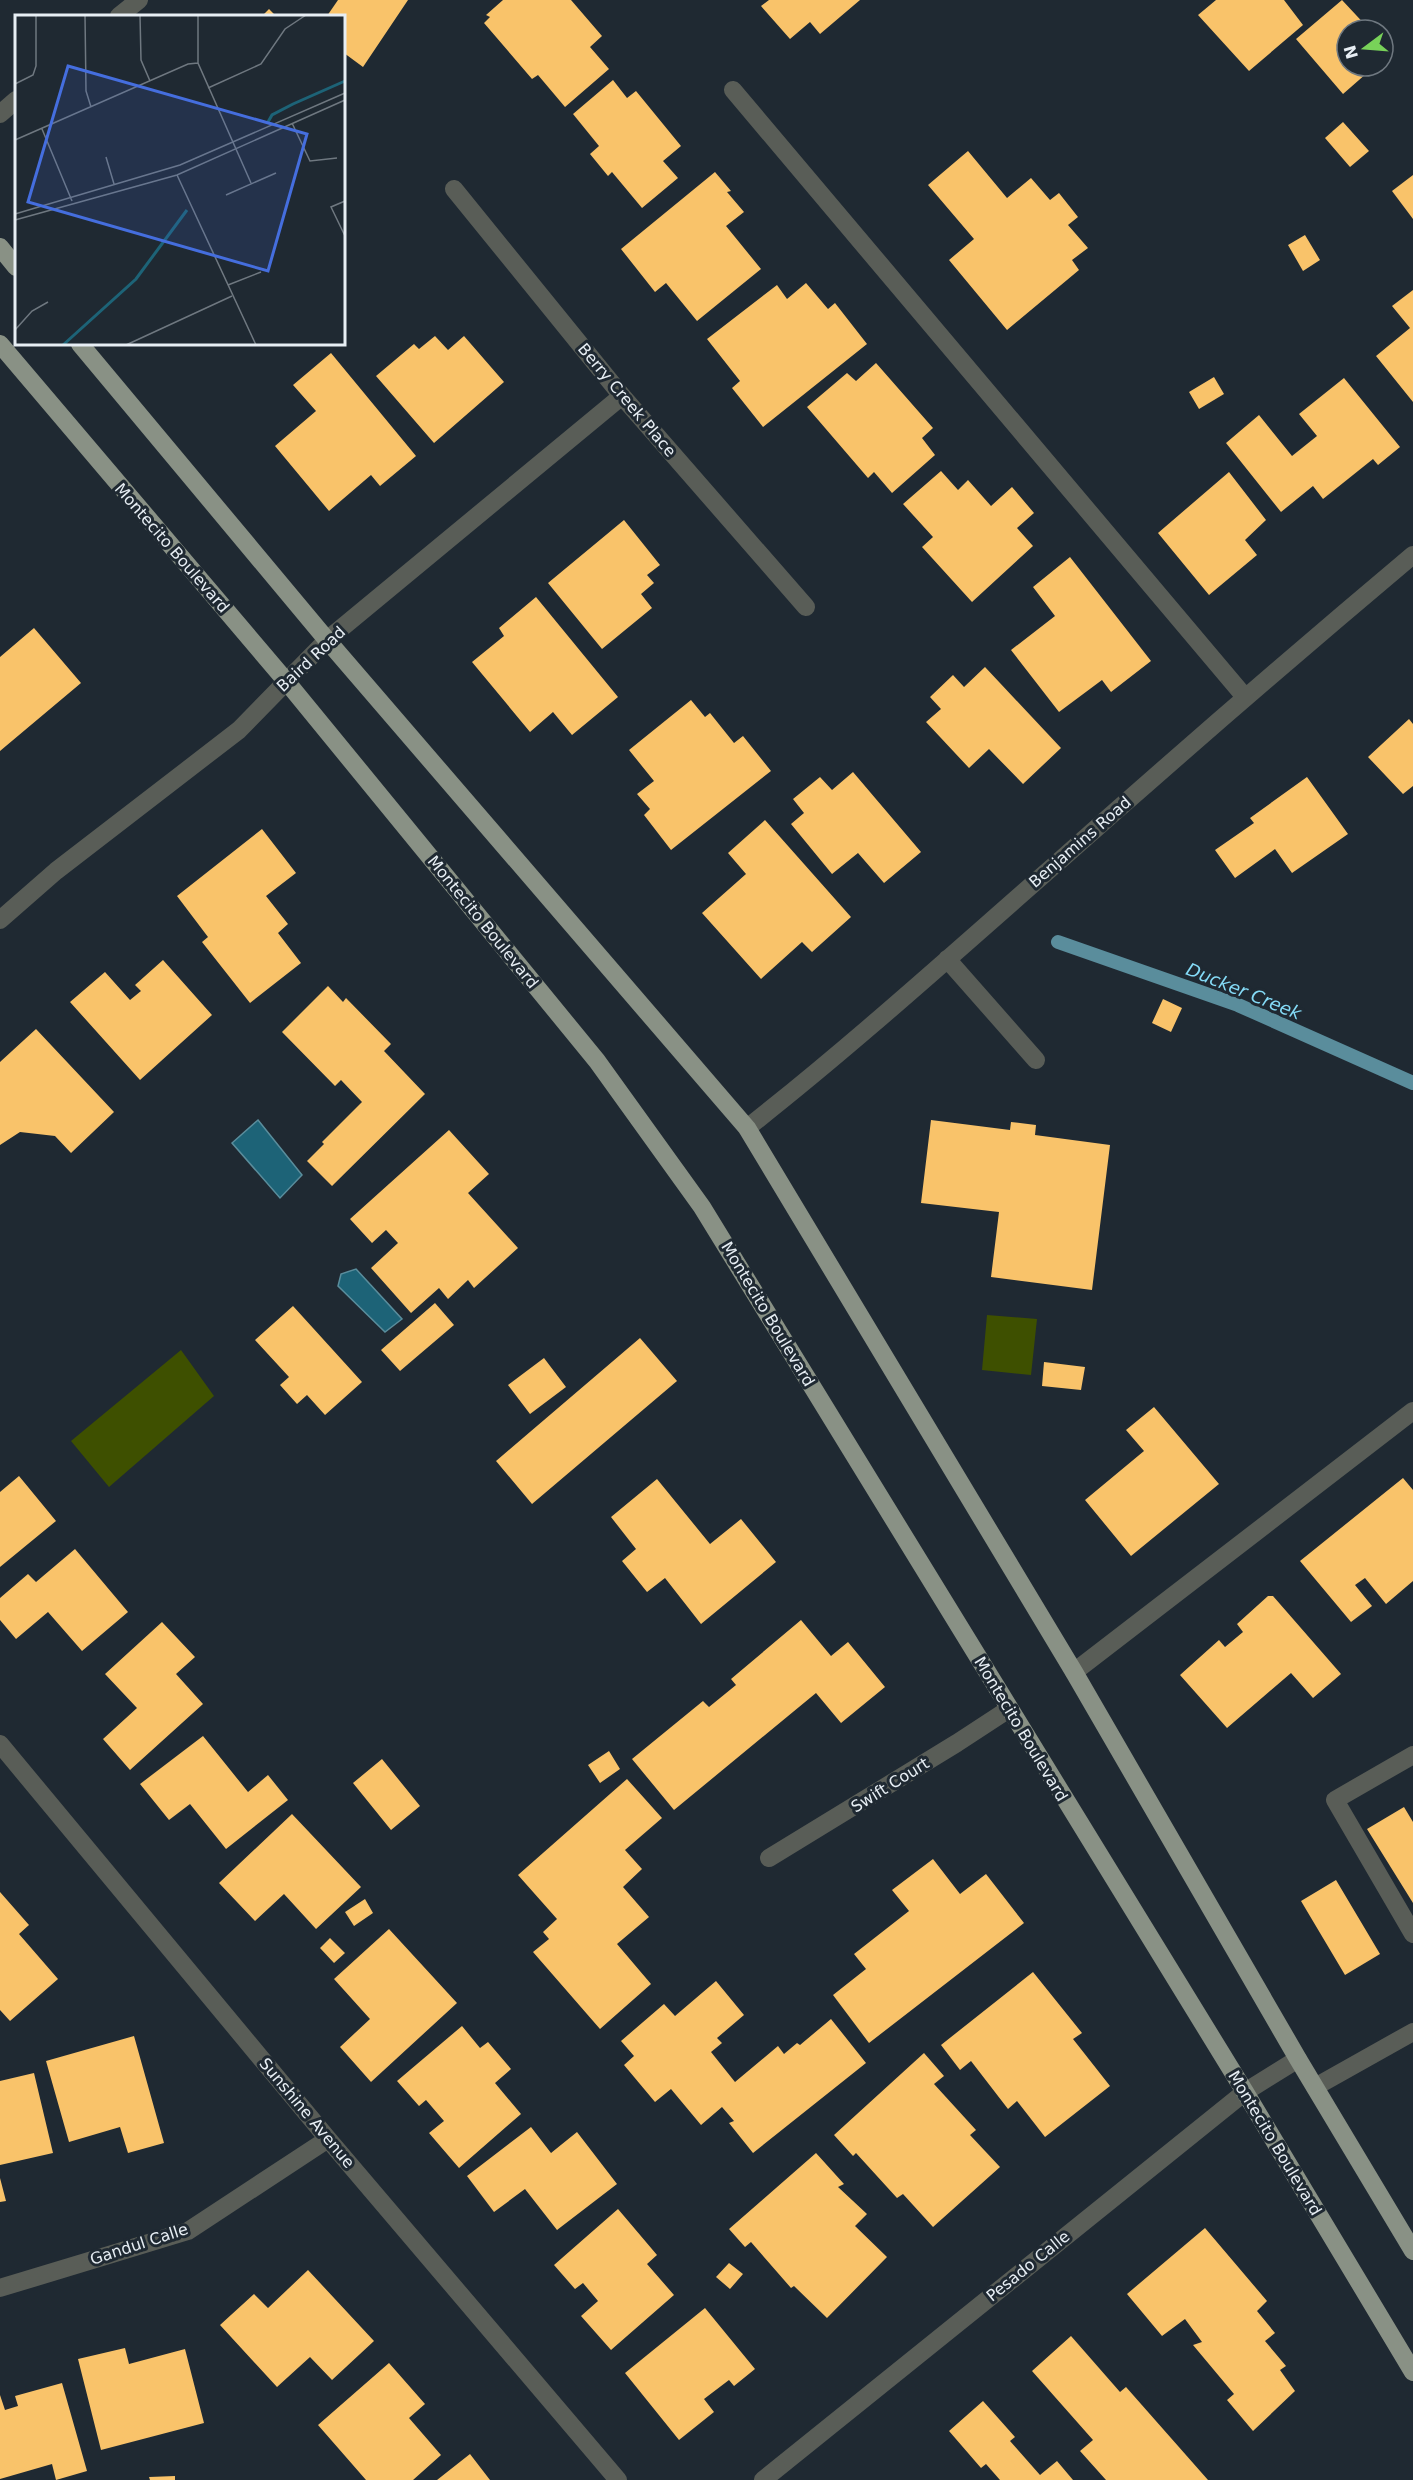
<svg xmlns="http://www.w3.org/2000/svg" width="1413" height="2480" viewBox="0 0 1413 2480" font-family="'DejaVu Sans',sans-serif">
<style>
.green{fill:#3e5000}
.water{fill:#1d6377;stroke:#5a8d9c;stroke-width:1.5}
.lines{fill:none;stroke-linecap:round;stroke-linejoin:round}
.stream{stroke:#5a8d9c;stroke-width:14}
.building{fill:#f9c36a}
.minor{stroke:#595d57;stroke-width:18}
.major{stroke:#899185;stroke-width:18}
.labels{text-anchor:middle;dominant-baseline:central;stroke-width:6;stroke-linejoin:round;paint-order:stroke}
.street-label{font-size:16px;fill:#e7eef4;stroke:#1f2932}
.water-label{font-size:18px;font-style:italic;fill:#84daf6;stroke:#1f2932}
.inset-river{fill:none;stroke:#1d6377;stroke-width:3}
.inset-road{fill:none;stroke:#6f7880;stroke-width:1.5}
.view{fill:#456ede;fill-opacity:0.15;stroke:#456ede;stroke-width:3}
.inset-edge{fill:none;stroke:#e7eef4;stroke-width:3}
</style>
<rect width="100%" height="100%" fill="#1f2932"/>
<path class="green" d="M 987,1315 L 1037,1319 L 1031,1375 L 982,1370 Z
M 181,1350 L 214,1396 L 109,1487 L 71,1441 Z"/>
<path class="water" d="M 258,1120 L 302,1175 L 280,1198 L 232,1143 Z
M 356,1269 L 402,1319 L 385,1332 L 338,1286 L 341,1274 Z"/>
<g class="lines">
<path class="stream" d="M 1058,942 L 1238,1005 L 1413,1083"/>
</g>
<path class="building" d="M 338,0 L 408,0 L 363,67 L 344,53 L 344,16 L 327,16 Z
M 503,0 L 571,0 L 602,36 L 590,47 L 609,69 L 565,107 L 538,75 L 532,79 L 484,23 L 490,17 L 486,15 Z
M 769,0 L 860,0 L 820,34 L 810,22 L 790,39 L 761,6 Z
M 1216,0 L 1284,0 L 1303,25 L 1249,71 L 1198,15 Z
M 1342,0 L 1370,30 L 1347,30 L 1347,66 L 1375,66 L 1343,94 L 1296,39 Z
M 269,9 L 276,16 L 262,16 Z
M 1383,46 L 1390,53 L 1383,59 Z
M 613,80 L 627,98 L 636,91 L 681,146 L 663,161 L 678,178 L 642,208 L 612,172 L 608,176 L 590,154 L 599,146 L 573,114 Z
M 1343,122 L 1369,151 L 1350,167 L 1325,138 Z
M 968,151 L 1007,198 L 1031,178 L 1050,200 L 1059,193 L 1078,217 L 1068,225 L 1088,248 L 1072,260 L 1079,270 L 1007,330 L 949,260 L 974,239 L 928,185 Z
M 715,172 L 731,191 L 727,192 L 744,212 L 726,226 L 761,269 L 697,321 L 666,283 L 655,292 L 621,249 Z
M 1413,175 L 1413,219 L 1392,191 Z
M 1305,235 L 1320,260 L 1303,271 L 1288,245 Z
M 806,283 L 828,309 L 835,303 L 867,344 L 763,427 L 732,388 L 740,381 L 707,339 L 777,285 L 787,299 Z
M 1413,290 L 1413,402 L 1376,356 L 1410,328 L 1392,306 Z
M 435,336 L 448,350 L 464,336 L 504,382 L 434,443 L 376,376 L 414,344 L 419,349 Z
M 331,353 L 416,456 L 380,486 L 371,475 L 329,511 L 275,446 L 316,411 L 293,385 Z
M 876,363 L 933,428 L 922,438 L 935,455 L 892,493 L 874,472 L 868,478 L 807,407 L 847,373 L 856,381 Z
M 1214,377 L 1224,394 L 1199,409 L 1189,392 Z
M 1344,378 L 1400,447 L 1378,465 L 1373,459 L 1323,499 L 1313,486 L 1281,512 L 1226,443 L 1259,415 L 1292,456 L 1317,436 L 1299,414 Z
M 941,471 L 958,490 L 968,480 L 991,506 L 1012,487 L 1034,513 L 1017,528 L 1033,546 L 972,602 L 922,547 L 933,537 L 903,504 Z
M 1229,472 L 1266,520 L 1245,540 L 1257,555 L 1209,595 L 1158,533 Z
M 624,520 L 660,565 L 647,575 L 654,583 L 641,594 L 652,608 L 602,649 L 548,583 Z
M 1070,557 L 1151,661 L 1111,692 L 1102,680 L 1059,712 L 1011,650 L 1055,616 L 1033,587 Z
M 536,597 L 618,697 L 572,735 L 553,712 L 530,732 L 472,662 L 504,636 L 499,628 Z
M 34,628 L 81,683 L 0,751 L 0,657 Z
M 985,667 L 1061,748 L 1023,784 L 989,749 L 969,768 L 926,722 L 941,709 L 930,697 L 953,675 L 964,687 Z
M 691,700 L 705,717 L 710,713 L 734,743 L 743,736 L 771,771 L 671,850 L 644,815 L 650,809 L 637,794 L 654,781 L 629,750 Z
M 1409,719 L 1413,724 L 1413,786 L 1403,794 L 1368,757 Z
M 853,772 L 921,852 L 884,883 L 858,853 L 832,874 L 791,824 L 804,813 L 793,799 L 820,777 L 832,790 Z
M 1307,777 L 1348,834 L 1292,873 L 1275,849 L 1235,878 L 1215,850 L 1254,823 L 1250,818 Z
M 765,820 L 851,917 L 812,952 L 802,942 L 761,979 L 702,913 L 746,874 L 728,853 Z
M 262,829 L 296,873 L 266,896 L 288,924 L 278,933 L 301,963 L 250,1003 L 202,942 L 208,937 L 177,896 Z
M 163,960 L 212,1015 L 140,1080 L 70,1002 L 105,972 L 130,1000 L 141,991 L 135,985 Z
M 328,986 L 343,1002 L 346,998 L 391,1044 L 384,1051 L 425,1094 L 332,1186 L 307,1161 L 324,1144 L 322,1142 L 362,1102 L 341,1080 L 335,1086 L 282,1032 Z
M 1163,999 L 1182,1008 L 1171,1032 L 1152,1023 Z
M 36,1029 L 114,1112 L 71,1153 L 55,1136 L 20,1132 L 0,1145 L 0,1062 Z
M 931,1120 L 1010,1130 L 1011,1122 L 1036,1125 L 1035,1135 L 1110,1145 L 1092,1290 L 991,1277 L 999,1212 L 921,1203 Z
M 449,1130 L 489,1174 L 468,1193 L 518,1248 L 474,1288 L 468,1280 L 448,1299 L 439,1288 L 411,1313 L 371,1268 L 398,1243 L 386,1230 L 372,1243 L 350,1219 Z
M 435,1303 L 454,1325 L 400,1371 L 381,1350 Z
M 293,1306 L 362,1382 L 325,1415 L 307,1395 L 297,1404 L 280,1385 L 289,1377 L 255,1340 Z
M 640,1338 L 677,1381 L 532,1504 L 496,1461 Z
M 544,1358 L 566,1387 L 530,1414 L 508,1385 Z
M 1044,1362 L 1085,1367 L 1081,1390 L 1042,1386 Z
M 1154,1407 L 1219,1484 L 1131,1556 L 1085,1500 L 1144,1451 L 1126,1430 Z
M 19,1476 L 56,1521 L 0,1567 L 0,1492 Z
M 1403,1478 L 1413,1490 L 1413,1581 L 1386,1604 L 1365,1578 L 1355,1585 L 1372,1606 L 1351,1622 L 1300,1561 Z
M 657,1479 L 710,1544 L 741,1519 L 776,1562 L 701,1624 L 665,1578 L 647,1592 L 622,1561 L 636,1549 L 611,1517 Z
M 75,1549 L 128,1612 L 82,1651 L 48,1612 L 16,1639 L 0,1620 L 0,1598 L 28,1574 L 36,1582 Z
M 1268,1596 L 1273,1596 L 1341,1674 L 1313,1698 L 1291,1673 L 1227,1728 L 1180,1675 L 1219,1640 L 1225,1647 L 1243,1632 L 1237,1624 Z
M 801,1620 L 831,1656 L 848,1642 L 885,1687 L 841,1723 L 816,1693 L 674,1810 L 632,1759 L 703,1701 L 709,1707 L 736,1685 L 731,1679 Z
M 162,1622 L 195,1657 L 176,1674 L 203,1704 L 130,1770 L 103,1739 L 137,1708 L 105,1674 Z
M 203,1736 L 248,1792 L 268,1775 L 288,1800 L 226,1849 L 190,1804 L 169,1820 L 140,1784 Z
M 609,1751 L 620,1769 L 600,1783 L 588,1765 Z
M 382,1759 L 420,1806 L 391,1830 L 353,1783 Z
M 627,1779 L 662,1818 L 625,1850 L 642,1869 L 623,1887 L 649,1917 L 617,1944 L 651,1984 L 600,2029 L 533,1952 L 549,1939 L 543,1932 L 557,1919 L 518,1875 Z
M 1404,1807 L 1413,1822 L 1413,1903 L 1367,1829 Z
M 292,1814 L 361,1887 L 316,1929 L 284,1894 L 255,1921 L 219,1883 Z
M 933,1859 L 960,1894 L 986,1874 L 1024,1923 L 869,2043 L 833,1995 L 866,1969 L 854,1954 L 909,1911 L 892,1890 Z
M 1336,1880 L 1380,1954 L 1345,1975 L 1301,1901 Z
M 0,1892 L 29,1925 L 19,1934 L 58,1979 L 10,2021 L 0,2010 Z
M 365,1899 L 373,1913 L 354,1926 L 345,1912 Z
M 389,1929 L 457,2003 L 371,2082 L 340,2047 L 370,2019 L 334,1979 Z
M 330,1938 L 345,1953 L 334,1963 L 320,1948 Z
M 1033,1972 L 1082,2033 L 1073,2039 L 1110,2086 L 1045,2137 L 1017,2101 L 1008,2109 L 971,2061 L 960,2070 L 941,2045 Z
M 716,1981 L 744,2015 L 717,2038 L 722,2043 L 711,2052 L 735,2082 L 778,2046 L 784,2054 L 797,2043 L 800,2045 L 831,2019 L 866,2063 L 753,2153 L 729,2123 L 734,2121 L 722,2107 L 701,2125 L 671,2089 L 655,2102 L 624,2065 L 634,2056 L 621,2041 L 664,2004 L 675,2016 Z
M 462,2026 L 480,2048 L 488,2042 L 511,2069 L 495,2083 L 521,2114 L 459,2168 L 429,2133 L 444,2121 L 426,2100 L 419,2106 L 397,2081 Z
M 134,2036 L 164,2143 L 128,2153 L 120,2127 L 69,2142 L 46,2061 Z
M 924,2053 L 944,2076 L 934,2084 L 976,2130 L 970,2135 L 1000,2167 L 933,2227 L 903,2194 L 897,2198 L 856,2153 L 853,2156 L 834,2135 Z
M 34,2073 L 53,2153 L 0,2165 L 0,2081 Z
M 531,2127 L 551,2153 L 577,2132 L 617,2184 L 557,2230 L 525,2189 L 494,2212 L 467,2176 Z
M 816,2153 L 844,2184 L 838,2187 L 867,2214 L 855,2226 L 887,2257 L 827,2318 L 794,2286 L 791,2288 L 751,2242 L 745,2247 L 729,2229 Z
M 0,2178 L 6,2201 L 0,2202 Z
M 618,2209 L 657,2255 L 647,2264 L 674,2295 L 611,2350 L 581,2316 L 598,2301 L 583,2283 L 575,2289 L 554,2265 Z
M 1205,2228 L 1267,2301 L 1257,2311 L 1275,2333 L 1265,2341 L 1286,2366 L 1280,2370 L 1295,2391 L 1253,2431 L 1227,2400 L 1234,2394 L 1193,2345 L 1202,2342 L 1185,2319 L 1162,2336 L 1127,2294 Z
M 729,2263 L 743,2274 L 730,2289 L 716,2277 Z
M 308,2270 L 374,2341 L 332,2380 L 310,2357 L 277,2387 L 220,2325 L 254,2294 L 268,2308 Z
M 705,2308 L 755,2369 L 734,2386 L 729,2380 L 704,2399 L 714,2412 L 679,2440 L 625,2373 Z
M 1071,2336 L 1120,2392 L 1126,2387 L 1208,2480 L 1106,2480 L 1080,2451 L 1093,2440 L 1032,2371 Z
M 125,2348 L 129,2364 L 185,2349 L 204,2423 L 101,2450 L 78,2359 Z
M 389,2363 L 425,2404 L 409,2418 L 441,2455 L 413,2480 L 366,2480 L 318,2425 Z
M 62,2383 L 87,2471 L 56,2480 L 52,2464 L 0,2479 L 0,2395 L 5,2410 L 18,2406 L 15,2396 Z
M 983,2401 L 1015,2437 L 1010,2441 L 1040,2475 L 1057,2461 L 1073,2480 L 1000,2480 L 986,2464 L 981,2468 L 949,2431 Z
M 470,2454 L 490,2480 L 437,2480 Z
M 175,2476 L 175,2480 L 150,2480 L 149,2477 Z"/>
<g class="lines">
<path class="minor" d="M 119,16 L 139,0
M 733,90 L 1245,697
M 0,114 L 16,100
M 454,189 L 622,396 L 806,607
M 0,920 L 56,871 L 239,730 L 327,640 L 622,396
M 947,959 L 1036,1060
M 747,1128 C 854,1044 955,952 1057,863 C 1174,759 1293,656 1413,555
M 1074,1672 L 1413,1411
M 0,1744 L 328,2139 L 618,2480
M 1413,1755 L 1335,1800 L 1413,1934
M 769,1858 L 957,1743 L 1009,1709
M 1315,2087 L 1413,2032
M 0,2288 L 188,2231 L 328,2139
M 763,2480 L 1245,2092 L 1298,2059"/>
<path class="major" d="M 0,247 L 16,267
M 0,344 L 286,681 L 597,1061 L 702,1207 L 1245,2092 L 1413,2372
M 80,344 L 327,640 L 747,1128 L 1074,1672 L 1298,2059 L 1413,2251"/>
</g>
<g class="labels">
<g class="street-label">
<text transform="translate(627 400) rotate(50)">Berry Creek Place</text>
<text transform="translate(172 548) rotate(49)">Montecito Boulevard</text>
<text transform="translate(311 659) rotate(-43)">Baird Road</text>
<text transform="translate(1080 842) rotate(-41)">Benjamins Road</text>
<text transform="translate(483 922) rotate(51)">Montecito Boulevard</text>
<text transform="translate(768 1314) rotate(59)">Montecito Boulevard</text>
<text transform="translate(1021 1729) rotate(59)">Montecito Boulevard</text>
<text transform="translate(890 1785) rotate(-32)">Swift Court</text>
<text transform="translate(307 2113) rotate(50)">Sunshine Avenue</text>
<text transform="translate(1275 2143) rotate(59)">Montecito Boulevard</text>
<text transform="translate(139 2244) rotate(-18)">Gandul Calle</text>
<text transform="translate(1028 2266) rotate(-39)">Pesado Calle</text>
</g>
<g class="water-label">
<text transform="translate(1244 991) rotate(22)">Ducker Creek</text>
</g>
</g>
<g transform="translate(15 15)">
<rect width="330" height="330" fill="#1f2932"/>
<path class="inset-river" d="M 253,107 L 257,100 L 278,89 L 330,66M 48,330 L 121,264 L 172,195"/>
<path class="inset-road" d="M 70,0 L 71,76 L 76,92M 125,0 L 126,45 L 135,66M 183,0 L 183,48 L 236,168M 0,69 L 18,60 L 21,51 L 21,0M 193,73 L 246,49 L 270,14 L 291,0M 277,108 L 295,146 L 322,143M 27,114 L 57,186M 0,125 L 173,49 L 183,48M 91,142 L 99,169M 162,160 L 241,330M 211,180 L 261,158M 330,186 L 316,192 L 330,221M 0,199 L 165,150 L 330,78M 0,205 L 162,160 L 330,85M 213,270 L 246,257M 0,315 L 17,296 L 33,287M 111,330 L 217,281"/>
<path class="view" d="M 53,51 L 292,119 L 253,256 L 13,187 Z"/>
<rect width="330" height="330" class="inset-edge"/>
</g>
<g transform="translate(1365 48) rotate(254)"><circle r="28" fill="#1f2932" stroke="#6f7880" stroke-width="1.5"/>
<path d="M0-4.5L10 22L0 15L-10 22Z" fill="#78d259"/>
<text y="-9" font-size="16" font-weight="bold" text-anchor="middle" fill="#e7eef4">N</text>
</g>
</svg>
